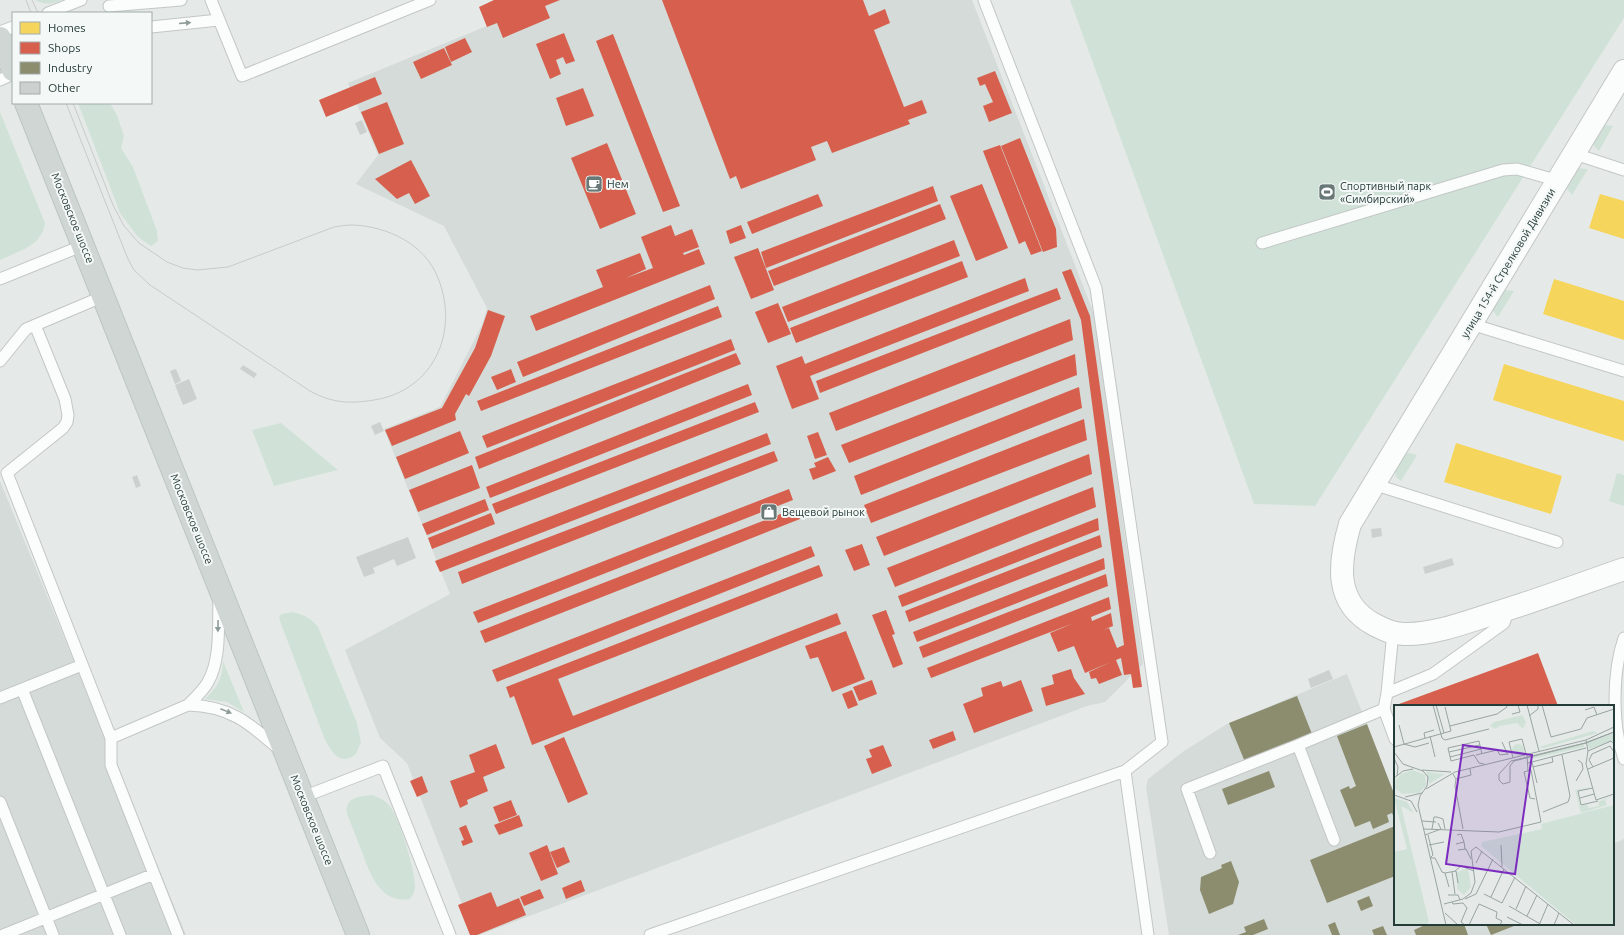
<svg xmlns="http://www.w3.org/2000/svg" width="1624" height="935" viewBox="0 0 1624 935" font-family="Ubuntu,sans-serif">
<style>
.built{fill:#d4dbd8}
.green{fill:#d0e2d8}
.homes{fill:#f6d55c}
.shops{fill:#d6604d}
.industry{fill:#8c8c6e}
.building{fill:#ccd1cf}
.lines{fill:none;stroke-linecap:round;stroke-linejoin:round}
.service-casing{stroke:#c2c7c5;stroke-width:13}
.minor-casing{stroke:#c2c7c5;stroke-width:24}
.primary-casing{stroke:#bdc5c4;stroke-width:24}
.service{stroke:#fbfcfc;stroke-width:11}
.minor{stroke:#fbfcfc;stroke-width:22}
.primary{stroke:#cfd6d4;stroke-width:22}
.tram{stroke:#c7cbca;stroke-width:1}
.oneway{fill:#909c9a}
.labels{text-anchor:middle;dominant-baseline:central;stroke-width:4;stroke-linejoin:round;paint-order:stroke}
.poi-label{font-size:11px;fill:#253b38;stroke:#f4f8f7;text-anchor:start}
.street-label{font-size:11px;fill:#253b38;stroke:#f4f8f7}
.inset-road{fill:none;stroke:#98a4a2;stroke-width:1}
.view{fill:#7b2cbf;fill-opacity:0.15;stroke:#7b2cbf;stroke-width:2}
.inset-edge{fill:none;stroke:#253b38;stroke-width:2}
</style>
<rect width="100%" height="100%" fill="#e5eae8"/>
<path class="built" d="M 550,0 L 972,0 L 1094,314 L 1143,664 L 1105,702 L 1087,706 L 479,935 L 474,935 L 407,763 L 380,738 L 345,650 L 450,594 L 384,429 L 440,407 L 482,325 L 487,308 L 444,226 L 356,184 L 378,155 L 348,83 Z
M 0,481 L 186,935 L 0,935 Z
M 1347,674 L 1395,796 L 1395,924 L 1613,924 L 1613,844 L 1624,839 L 1624,935 L 1169,935 L 1146,787 L 1148,779 L 1184,751 L 1227,724 Z"/>
<path class="green" d="M 35,0 L 62,0 C 53,4 44,5 35,0 Z
M 1070,0 L 1624,0 L 1624,18 L 1315,506 L 1254,504 Z
M 78,103 L 110,103 L 117,115 L 124,136 L 121,148 L 133,167 L 157,231 L 158,241 L 151,246 L 138,237 L 120,213 Z
M 0,112 L 45,223 C 42,246 19,251 0,260 Z
M 1602,125 L 1613,126 L 1599,151 L 1594,146 L 1593,143 Z
M 1575,168 L 1588,169 L 1572,195 L 1566,188 Z
M 1504,290 L 1514,291 L 1498,317 L 1492,310 Z
M 281,423 L 338,470 L 274,486 L 252,430 Z
M 1409,453 L 1417,455 L 1401,481 L 1396,477 L 1394,469 L 1404,454 Z
M 1617,473 L 1624,475 L 1624,506 L 1609,501 Z
M 293,612 C 304,615 311,618 318,627 L 357,723 L 361,742 L 356,754 C 340,766 333,754 325,740 L 280,621 L 279,616 L 282,614 Z
M 223,661 L 244,712 L 227,702 L 205,699 C 218,686 222,680 223,661 Z
M 373,795 C 379,798 385,800 389,805 C 399,817 416,872 415,888 C 414,893 413,895 410,899 C 380,904 370,874 362,852 C 357,839 352,827 347,814 C 344,797 360,796 373,795 Z"/>
<path class="homes" d="M 1600,194 L 1624,201 L 1624,239 L 1589,228 Z
M 1554,279 L 1624,301 L 1624,340 L 1543,314 Z
M 1504,364 L 1624,401 L 1624,441 L 1493,400 Z
M 1456,443 L 1562,476 L 1551,514 L 1444,482 Z"/>
<path class="shops" d="M 494,0 L 560,0 L 545,6 L 550,18 L 503,38 L 497,23 L 487,27 L 479,7 Z
M 662,0 L 863,0 L 869,16 L 885,9 L 890,23 L 874,30 L 904,107 L 922,100 L 927,113 L 908,120 L 910,124 L 832,153 L 827,141 L 811,147 L 816,160 L 741,189 L 736,176 L 730,179 Z
M 564,33 L 575,61 L 566,64 L 563,57 L 556,60 L 561,74 L 550,79 L 536,44 Z
M 613,34 L 680,206 L 663,212 L 596,41 Z
M 465,38 L 472,52 L 451,62 L 445,47 Z
M 444,48 L 452,65 L 421,79 L 413,62 Z
M 995,71 L 1012,113 L 989,122 L 983,106 L 993,102 L 985,84 L 980,86 L 977,78 Z
M 375,77 L 382,94 L 326,117 L 319,100 Z
M 583,88 L 594,116 L 566,126 L 556,98 Z
M 387,102 L 404,144 L 379,154 L 361,112 Z
M 1020,138 L 1056,229 L 1057,247 L 1043,252 L 1001,146 Z
M 607,143 L 636,214 L 600,229 L 571,158 Z
M 1000,145 L 1042,251 L 1031,255 L 1025,241 L 1019,244 L 983,151 Z
M 411,160 L 430,196 L 415,204 L 409,193 L 397,199 L 375,179 Z
M 982,184 L 1008,248 L 976,261 L 950,196 Z
M 933,186 L 938,201 L 766,268 L 761,252 Z
M 818,194 L 823,206 L 752,234 L 747,222 Z
M 940,204 L 946,219 L 774,286 L 768,271 Z
M 671,225 L 675,236 L 692,229 L 699,247 L 683,253 L 684,255 L 699,249 L 705,264 L 536,331 L 530,316 L 603,287 L 596,270 L 640,253 L 646,269 L 626,278 L 653,268 L 641,237 Z
M 741,225 L 746,238 L 730,244 L 726,231 Z
M 954,240 L 960,256 L 788,322 L 782,307 Z
M 758,248 L 774,290 L 751,299 L 734,257 Z
M 962,261 L 968,277 L 796,343 L 790,328 Z
M 1071,269 L 1090,316 L 1142,687 L 1133,688 L 1131,674 L 1124,675 L 1121,658 L 1116,660 L 1122,675 L 1099,684 L 1096,678 L 1091,679 L 1089,672 L 1111,662 L 1085,673 L 1074,646 L 1058,652 L 1050,633 L 1074,623 L 931,678 L 927,668 L 1109,597 L 1111,609 L 1091,617 L 1092,621 L 1111,613 L 1113,626 L 1103,630 L 1109,628 L 1117,648 L 1124,645 L 1081,320 L 1062,272 Z
M 1025,278 L 1029,291 L 810,376 L 819,399 L 792,409 L 776,366 L 802,356 L 805,364 Z
M 710,285 L 715,299 L 523,377 L 517,362 Z
M 1057,288 L 1061,299 L 820,393 L 816,381 Z
M 778,303 L 791,334 L 768,343 L 755,312 Z
M 718,306 L 722,317 L 481,411 L 477,401 Z
M 488,310 L 505,316 L 491,356 L 469,396 L 466,394 L 455,414 L 456,420 L 392,446 L 385,430 L 442,408 L 475,348 Z
M 1070,319 L 1073,340 L 836,431 L 829,413 Z
M 731,339 L 735,350 L 487,448 L 482,436 Z
M 736,353 L 741,364 L 479,469 L 475,457 Z
M 1075,354 L 1077,375 L 849,463 L 841,445 Z
M 511,369 L 516,382 L 497,390 L 491,377 Z
M 748,384 L 752,395 L 490,498 L 486,487 Z
M 1079,387 L 1082,408 L 861,495 L 854,476 Z
M 755,402 L 759,412 L 496,514 L 492,504 Z
M 1084,419 L 1087,440 L 871,523 L 864,505 Z
M 460,431 L 469,453 L 405,479 L 396,457 Z
M 818,432 L 827,455 L 815,459 L 807,436 Z
M 767,433 L 771,444 L 440,572 L 435,561 Z
M 774,451 L 778,461 L 462,584 L 458,572 Z
M 1089,454 L 1092,474 L 884,556 L 876,537 Z
M 828,457 L 836,471 L 813,480 L 809,469 L 816,467 L 814,463 Z
M 472,465 L 480,488 L 418,512 L 409,490 Z
M 1093,487 L 1096,507 L 895,587 L 887,568 Z
M 789,489 L 793,500 L 478,623 L 473,612 Z
M 485,499 L 489,510 L 427,535 L 422,524 Z
M 796,508 L 800,519 L 485,643 L 480,631 Z
M 491,513 L 495,524 L 432,549 L 428,538 Z
M 1098,518 L 1099,530 L 902,607 L 898,596 Z
M 1100,535 L 1102,547 L 909,622 L 905,611 Z
M 862,544 L 870,565 L 854,571 L 845,550 Z
M 811,546 L 815,556 L 497,682 L 492,670 Z
M 1104,558 L 1105,569 L 917,642 L 913,632 Z
M 819,565 L 823,576 L 558,679 L 573,716 L 837,613 L 841,624 L 532,745 L 514,696 L 510,698 L 506,687 Z
M 1106,574 L 1108,586 L 923,658 L 919,647 Z
M 886,610 L 895,634 L 892,635 L 903,664 L 893,668 L 872,615 Z
M 846,631 L 865,679 L 832,692 L 818,657 L 810,659 L 805,646 Z
M 1538,653 L 1558,706 L 1400,706 L 1399,704 Z
M 1071,669 L 1074,678 L 1085,694 L 1046,706 L 1041,688 L 1054,684 L 1052,675 Z
M 872,680 L 877,694 L 859,701 L 853,687 Z
M 1021,680 L 1033,711 L 974,733 L 963,704 L 983,696 L 981,688 L 1001,681 L 1003,687 Z
M 852,690 L 858,705 L 848,709 L 842,694 Z
M 953,731 L 956,740 L 933,749 L 929,740 Z
M 564,737 L 588,794 L 568,803 L 544,746 Z
M 496,744 L 505,768 L 483,777 L 488,791 L 467,800 L 468,804 L 460,808 L 450,781 L 475,772 L 469,755 Z
M 883,745 L 892,766 L 872,774 L 866,759 L 872,757 L 869,750 Z
M 422,776 L 428,792 L 417,797 L 410,781 Z
M 511,800 L 517,815 L 499,822 L 493,807 Z
M 519,815 L 523,826 L 499,835 L 494,825 Z
M 466,825 L 473,842 L 463,846 L 461,841 L 464,840 L 459,828 Z
M 547,845 L 558,874 L 541,881 L 529,853 Z
M 564,847 L 570,862 L 557,868 L 550,852 Z
M 581,880 L 585,891 L 566,899 L 562,888 Z
M 540,889 L 544,898 L 524,906 L 520,897 Z
M 491,892 L 497,907 L 519,898 L 526,915 L 477,935 L 470,935 L 458,905 Z"/>
<path class="industry" d="M 1297,696 L 1312,734 L 1245,762 L 1229,723 Z
M 1367,724 L 1395,796 L 1395,820 L 1392,813 L 1387,815 L 1389,822 L 1373,829 L 1370,821 L 1355,827 L 1340,790 L 1349,786 L 1350,789 L 1356,786 L 1337,736 Z
M 1269,771 L 1275,787 L 1228,805 L 1222,789 Z
M 1395,826 L 1395,876 L 1327,903 L 1310,860 Z
M 1231,861 L 1239,882 L 1233,904 L 1209,914 L 1200,890 L 1201,877 L 1222,868 L 1221,865 Z
M 1369,896 L 1373,906 L 1361,911 L 1357,901 Z
M 1264,919 L 1268,929 L 1253,935 L 1238,935 L 1246,932 L 1244,927 Z
M 1335,922 L 1340,935 L 1332,935 L 1328,925 Z
M 1427,924 L 1464,924 L 1468,935 L 1416,935 L 1414,930 Z
M 1486,924 L 1519,924 L 1491,935 Z
M 1383,926 L 1387,935 L 1374,935 L 1372,930 Z"/>
<path class="building" d="M 362,120 L 367,132 L 360,135 L 355,123 Z
M 243,365 L 257,374 L 254,378 L 240,369 Z
M 176,369 L 181,381 L 175,384 L 170,371 Z
M 189,379 L 197,399 L 183,405 L 175,385 Z
M 380,422 L 384,431 L 375,435 L 371,426 Z
M 137,475 L 141,486 L 136,488 L 132,477 Z
M 1381,528 L 1382,536 L 1372,538 L 1371,529 Z
M 408,537 L 416,558 L 397,566 L 394,559 L 373,568 L 375,573 L 364,577 L 356,557 Z
M 1452,558 L 1454,565 L 1425,574 L 1423,567 Z
M 1329,670 L 1333,679 L 1311,688 L 1308,679 Z"/>
<g class="lines">
<g class="service-casing">
<path id="service" d="M 211,0 L 242,76 L 430,0
M 984,0 L 1096,288 L 1162,742 L 1125,771 L 1148,935
M 109,6 L 181,0
M 48,13 L 81,0
M 151,27 L 219,20
M 0,32 L 13,27
M 0,80 L 13,74
M 1575,154 L 1624,170
M 1262,243 L 1503,170 L 1517,169 L 1559,181
M 0,279 L 84,245
M 1471,324 L 1624,371
M 35,325 L 65,399 L 68,415 L 67,422 L 63,428 L 7,473 L 111,738
M 0,361 L 26,329 L 104,296
M 1373,484 L 1557,542
M 1624,638 C 1612,673 1612,725 1624,759
M 22,689 L 120,935
M 1387,693 L 1393,632
M 0,698 L 82,665
M 188,705 C 230,706 249,723 279,749
M 1395,739 L 1384,709 L 1387,693 L 1433,674 L 1504,623 L 1509,609
M 303,797 L 383,766 L 450,935
M 0,802 L 53,935
M 1334,840 L 1298,745 L 1384,709
M 1210,853 L 1187,789 L 1298,745
M 3,935 L 154,874
M 178,935 L 111,765 L 111,738 L 188,705 C 195,698 203,691 208,682 C 221,659 218,627 219,600
M 650,935 L 1125,771"/>
</g>
<g class="minor-casing">
<path id="minor" d="M 1624,71 L 1350,524 C 1339,562 1333,603 1375,625 C 1385,630 1395,635 1407,634 C 1433,634 1461,624 1486,616 C 1533,602 1578,585 1624,569"/>
</g>
<g class="primary-casing">
<path id="primary" d="M 0,38 L 13,70
M 26,103 L 358,935"/>
</g>
<use href="#service" class="service"/>
<use href="#minor" class="minor"/>
<use href="#primary" class="primary"/>
<path class="tram" d="M 26,0 L 31,13
M 32,0 L 38,13
M 66,103 L 128,259 L 134,270 L 150,285 L 310,391 C 332,403 349,404 374,400 C 433,391 460,332 438,278 C 425,244 387,226 352,225 C 347,225 340,226 334,227 L 228,267 L 197,270 L 183,268 L 167,262 L 139,243 L 124,226 L 113,205 L 73,103"/>
</g>
<defs><path id="oneway-solid" d="M-6-.8H1V-3.2L6.5 0L1 3.2V.8H-6Z"/></defs>
<g class="oneway">
<use href="#oneway-solid" transform="translate(185 23) rotate(-5)"/>
<use href="#oneway-solid" transform="translate(218 626) rotate(91)"/>
<use href="#oneway-solid" transform="translate(226 711) rotate(22)"/>
</g>
<defs>
<g id="cafe-square" transform="scale(0.9)"><rect x="-9" y="-9" width="18" height="18" rx="4" fill="#687876" stroke="#f4f8f7"/><path d="M-5.5-4.5H6V0H3Q3 3.5 0 3.5H-2.5Q-5.5 3.5-5.5 0ZM3-3.2v2h1.7v-2ZM-6 4.5H4V6H-6Z" fill="#fff"/></g>
<g id="stadium-square" transform="scale(0.9)"><rect x="-9" y="-9" width="18" height="18" rx="4" fill="#687876" stroke="#f4f8f7"/><path d="M0-5a6.5 5 0 1 0 0 10a6.5 5 0 1 0 0-10ZM-3.5-1.8h7v3.6h-7Z" fill="#fff"/></g>
<g id="shop-square" transform="scale(0.9)"><rect x="-9" y="-9" width="18" height="18" rx="4" fill="#687876" stroke="#f4f8f7"/><path d="M-5-2.5h2.3a2.7 3.5 0 0 1 5.4 0H5L5.5 6h-11ZM-1.5-2.5h3a1.5 2.3 0 0 0-3 0Z" fill="#fff"/></g>
</defs>
<g fill-rule="evenodd">
<use href="#cafe-square" x="594" y="184"/>
<use href="#stadium-square" x="1327" y="192"/>
<use href="#shop-square" x="769" y="512"/>
</g>
<g class="labels">
<g class="poi-label">
<text x="607" y="184">Нем</text>
<text x="1340" y="186">Спортивный парк<tspan x="1340" dy="13">«Симбирский»</tspan></text>
<text x="782" y="512">Вещевой рынок</text>
</g>
<g class="street-label">
<text transform="translate(73 218) rotate(68)">Московское шоссе</text>
<text transform="translate(1508 263) rotate(-59)">улица 154-й Стрелковой Дивизии</text>
<text transform="translate(192 519) rotate(68)">Московское шоссе</text>
<text transform="translate(312 820) rotate(68)">Московское шоссе</text>
</g>
</g>
<g transform="translate(1394 705)">
<rect width="220" height="220" fill="#e5eae8"/>
<path d="M 128,10 L 132,17 L 129,24 L 123,18 L 105,21 L 102,24 L 96,21 L 100,17 ZM 199,26 L 204,28 L 150,43 L 145,42 ZM 220,28 L 220,36 L 195,44 L 193,38 ZM 190,39 L 190,42 L 137,54 L 137,52 ZM118 45a6 6 0 1 1 12 0a6 6 0 1 1-12 0ZM 19,65 L 31,70 L 32,81 L 25,88 L 8,89 L 1,83 L 2,74 L 7,69 ZM 32,66 L 40,68 L 51,69 L 35,79 ZM 198,82 L 183,86 L 186,101 L 193,99 L 195,103 L 205,101 L 204,97 L 218,91 L 211,95 L 213,100 L 187,108 L 181,85 ZM 0,93 L 13,97 L 20,108 L 7,101 L 35,217 L 32,220 L 0,220 L 0,147 L 13,144 ZM 220,100 L 220,220 L 182,220 L 87,141 L 88,137 L 148,124 L 147,119 ZM 74,163 L 77,182 L 70,190 L 63,184 L 63,167 Z" fill="#d0e2d8"/>
<path class="inset-road" d="M 39,0 L 48,33 L 51,35 L 95,24M 42,0 L 50,28M 133,0 L 145,46M 148,0 L 157,32 L 187,24 L 193,13 L 220,4M 191,5 L 200,2 L 203,10M 118,9 L 126,7 L 124,0M 135,11 L 144,4 L 144,0M 5,20 L 10,39 L 21,42 L 35,38M 56,21 L 103,9 L 113,2 L 112,0M 220,27 L 191,38 L 117,56 L 105,69 L 105,75 L 109,79 L 116,77 L 116,61 L 120,56 L 192,38 L 220,27M 36,31 L 41,52M 31,33 L 30,28 L 40,25M 192,35 L 194,46 L 217,36 L 220,39M 108,37 L 114,50M 0,42 L 57,26 L 51,2M 194,46 L 192,59 L 202,95 L 220,89M 0,47 L 9,59 L 29,66 L 34,72 L 33,81 L 26,91 L 24,100 L 52,220M 55,47 L 86,40M 88,49 L 85,36 L 54,43 L 57,56 L 80,50 L 85,58 L 90,59M 82,50 L 103,45 L 106,50 L 113,49M 133,50 L 134,66M 56,52 L 87,44M 0,53 L 4,62 L 3,71M 119,53 L 115,37 L 128,34 L 132,49M 138,57 L 143,78M 134,58 L 192,43M 139,62 L 159,57 L 158,52M 199,62 L 195,55 L 198,49 L 216,41 L 220,47M 194,64 L 220,53M 28,65 L 57,67M 59,69 L 62,74 L 61,81 L 69,124M 0,73 L 9,66 L 19,64M 62,74 L 77,70 L 76,64M 182,76 L 189,64 L 188,58 L 184,55M 199,83 L 184,86 L 187,100 L 204,96M 32,84 L 61,67 L 192,35 L 220,22M 0,90 L 17,96 L 23,107M 11,92 L 28,88M 186,93 L 200,89M 149,107 L 174,97 L 176,91 L 168,50M 28,116 L 42,117M 30,124 L 105,127 L 147,117 L 137,65 L 130,67 L 136,93 L 141,94M 38,124 L 40,112 L 43,112 L 49,114 L 51,124M 31,130 L 47,124 L 44,118M 34,130 L 39,150 L 36,153M 63,130 L 67,129 L 70,137M 62,139 L 70,137 L 71,144M 35,140 L 50,137M 107,140 L 108,162M 64,145 L 72,144 L 77,154M 36,153 L 41,153 L 48,167 L 51,168 L 55,182M 82,158 L 88,146M 61,166 L 67,161 L 80,166M 58,167 L 61,189M 51,168 L 62,166 L 64,178M 90,189 L 108,198 L 121,172M 54,190 L 64,190 L 66,195M 97,192 L 110,164M 71,194 L 82,189 L 99,154M 58,197 L 59,199 L 69,198 L 73,203 L 67,217 L 71,220M 50,199 L 69,194 L 77,188 L 81,177 L 77,146 L 82,142 L 180,220M 85,199 L 103,207 L 102,213 L 108,216 L 106,220M 115,201 L 148,220M 122,204 L 132,181M 51,208 L 64,220M 133,211 L 143,190M 113,212 L 129,220M 146,218 L 154,199M 75,220 L 85,199M 160,220 L 165,208"/>
<path class="view" d="M 69,40 L 138,50 L 121,169 L 52,159 Z"/>
<rect width="220" height="220" class="inset-edge"/>
</g>
<rect x="12" y="12" width="140" height="92" fill="#f4f8f7" stroke="#a1acab"/>
<rect x="20" y="22" width="20" height="12" fill="#f6d55c" stroke="#a1acab"/>
<text x="48" y="32" font-size="12" fill="#253b38">Homes</text>
<rect x="20" y="42" width="20" height="12" fill="#d6604d" stroke="#a1acab"/>
<text x="48" y="52" font-size="12" fill="#253b38">Shops</text>
<rect x="20" y="62" width="20" height="12" fill="#8c8c6e" stroke="#a1acab"/>
<text x="48" y="72" font-size="12" fill="#253b38">Industry</text>
<rect x="20" y="82" width="20" height="12" fill="#ccd1cf" stroke="#a1acab"/>
<text x="48" y="92" font-size="12" fill="#253b38">Other</text>
</svg>
